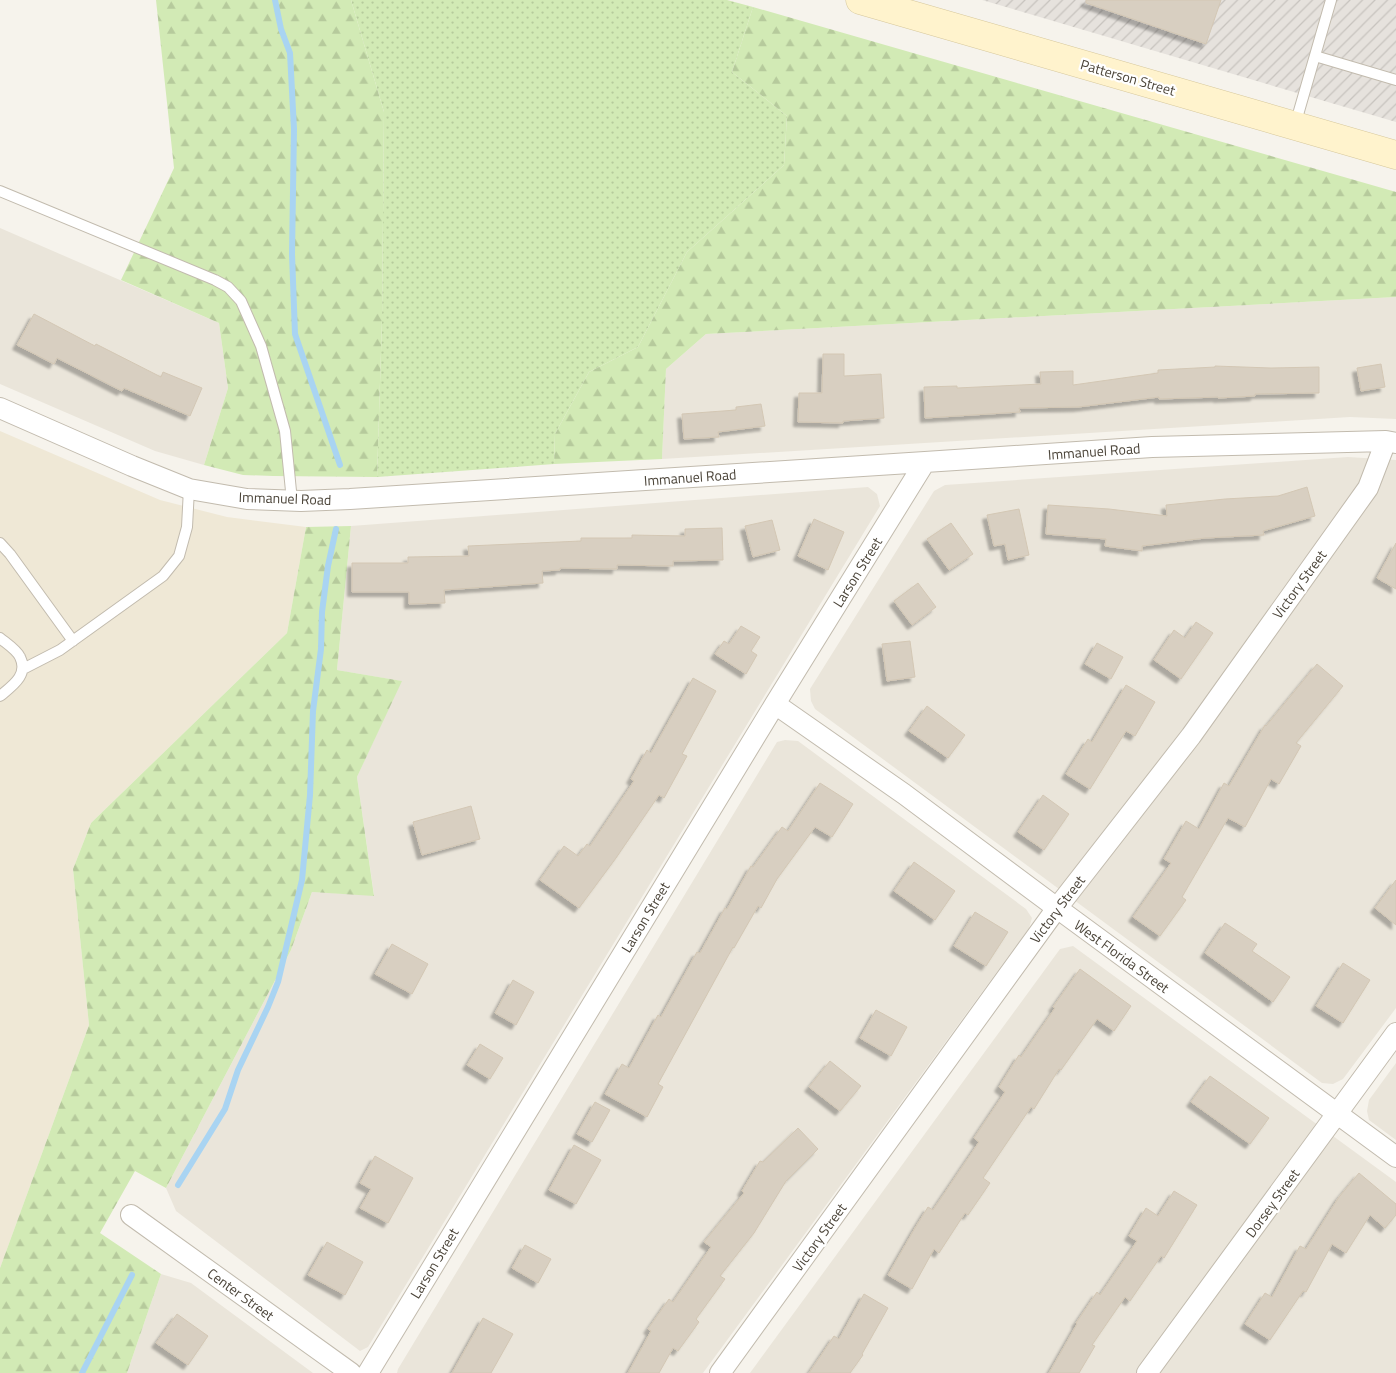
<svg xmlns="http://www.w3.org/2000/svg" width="1396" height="1373" viewBox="0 0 1396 1373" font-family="'Titillium Web',sans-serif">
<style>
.residential{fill:#eae5da}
.industrial{fill:url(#industrial-furrows)}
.education{fill:#efe8d6}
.grass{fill:url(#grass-dots)}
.forest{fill:url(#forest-firs)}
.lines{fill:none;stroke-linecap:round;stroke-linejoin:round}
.stream{stroke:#a9d4f2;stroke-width:6}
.building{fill:#d8cfc1;stroke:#d3c7b4;filter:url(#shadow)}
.service-casing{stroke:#c2bbae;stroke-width:12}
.minor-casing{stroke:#c2bbae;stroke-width:22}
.secondary-casing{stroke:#d6c79b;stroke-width:29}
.service{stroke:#fff;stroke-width:10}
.minor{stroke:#fff;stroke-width:20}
.secondary{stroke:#fff3cd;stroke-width:28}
.labels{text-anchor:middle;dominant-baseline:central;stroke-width:4.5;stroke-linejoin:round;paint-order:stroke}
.street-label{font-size:14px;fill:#4b4439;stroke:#fff}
</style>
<defs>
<pattern id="industrial-furrows" width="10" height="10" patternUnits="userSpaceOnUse" patternTransform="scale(1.25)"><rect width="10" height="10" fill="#e6e2dd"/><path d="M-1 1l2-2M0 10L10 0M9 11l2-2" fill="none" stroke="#c7c3be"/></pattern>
<pattern id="grass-dots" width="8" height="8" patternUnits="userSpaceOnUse" patternTransform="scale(1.25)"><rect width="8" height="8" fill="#d2eab5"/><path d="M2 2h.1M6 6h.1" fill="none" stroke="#b6ca9c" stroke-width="1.8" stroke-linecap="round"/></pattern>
<pattern id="forest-firs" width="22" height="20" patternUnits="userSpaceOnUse" patternTransform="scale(1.25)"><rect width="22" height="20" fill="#d2eab5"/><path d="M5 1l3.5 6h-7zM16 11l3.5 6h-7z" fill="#b6ca9c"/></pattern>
<filter id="shadow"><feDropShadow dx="-4.5" dy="4.5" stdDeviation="1" flood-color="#0004"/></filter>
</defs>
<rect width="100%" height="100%" fill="#f6f3ec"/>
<path class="residential" d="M 0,228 L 219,323 L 228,388 L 204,465 L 155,451 L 0,384 Z
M 1396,297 L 1396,419 L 1350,417 L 662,459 L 666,369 L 706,334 Z
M 1348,457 L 1396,460 L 1396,1008 L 1343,1079 L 1333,1084 L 1322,1083 L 815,709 L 811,701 L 810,689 L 934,491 L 945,485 Z
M 868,487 L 877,494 L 880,506 L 368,1347 L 360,1351 L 176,1211 L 166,1188 L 291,950 L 312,892 L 374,895 L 357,777 L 401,681 L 337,670 L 351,526 Z
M 785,740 L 798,741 L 1026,909 L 1032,918 L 1029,928 L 703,1373 L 397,1373 L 398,1369 L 777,742 Z
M 1073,946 L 1396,1182 L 1396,1373 L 750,1373 L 1060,949 Z
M 1396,1063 L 1396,1140 L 1369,1120 L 1367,1111 L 1369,1100 Z
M 161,1274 L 191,1283 L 313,1373 L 127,1373 Z"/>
<path class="industrial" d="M 982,0 L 1396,0 L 1396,122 L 1338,105 Z"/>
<path class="education" d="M 0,431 L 160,500 L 227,517 L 306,527 L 287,633 L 91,823 L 73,869 L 89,1025 L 0,1268 Z"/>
<path class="grass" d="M 351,0 L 727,0 L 753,7 L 732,72 L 787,116 L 784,165 L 687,252 L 638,347 L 589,372 L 555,434 L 554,464 L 377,477 L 382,320 L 384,112 Z"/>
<path class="forest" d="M 156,0 L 351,0 L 384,112 L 382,320 L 377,477 L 273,476 L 243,475 L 204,465 L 228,388 L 219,323 L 121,280 L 174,168 Z
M 753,7 L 1396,192 L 1396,297 L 706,334 L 666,369 L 662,459 L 554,464 L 555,434 L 589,372 L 638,347 L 687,252 L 784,165 L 787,116 L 732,72 Z
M 351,526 L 337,670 L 402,681 L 357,777 L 374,896 L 312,892 L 291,950 L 166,1188 L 135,1171 L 100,1233 L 161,1274 L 127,1373 L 0,1373 L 0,1268 L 89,1025 L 73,869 L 91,823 L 287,633 L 306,527 Z"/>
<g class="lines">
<path class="stream" d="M 275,0 L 281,29 L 290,53 L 294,129 L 292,254 L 295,334 L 340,465
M 178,1185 L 225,1109 L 238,1070 L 268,1007 L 278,982 L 302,880 L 310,795 L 313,711 L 321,649 L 322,612 L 328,566 L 336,529
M 82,1373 L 132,1275"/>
</g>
<path class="building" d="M 1086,0 L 1221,0 L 1206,44 L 1086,3 Z
M 34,314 L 95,346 L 96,344 L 161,377 L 163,372 L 202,388 L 190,416 L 124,388 L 122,391 L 57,358 L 54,364 L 17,345 Z
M 823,354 L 844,354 L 844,376 L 881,374 L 884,418 L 843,421 L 843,423 L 798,422 L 799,393 L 822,393 Z
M 1381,364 L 1385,387 L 1361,391 L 1357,368 Z
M 1215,366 L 1271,368 L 1319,367 L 1319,393 L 1255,394 L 1255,396 L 1218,398 L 1218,397 L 1159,399 L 1159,397 L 1078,407 L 1019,408 L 1020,412 L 925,418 L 924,387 L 957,386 L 957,388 L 1041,384 L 1040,372 L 1073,371 L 1073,385 L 1158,373 L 1158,370 L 1215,367 Z
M 761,404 L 765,426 L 718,432 L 719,437 L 684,439 L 682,414 L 736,410 L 736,407 Z
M 1307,487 L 1315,516 L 1263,531 L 1264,535 L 1205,538 L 1142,546 L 1142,551 L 1105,546 L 1106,539 L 1046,534 L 1048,505 L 1109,509 L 1167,516 L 1166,505 L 1225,499 L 1278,496 Z
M 1019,509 L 1029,555 L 1008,560 L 1005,544 L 994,546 L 987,515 Z
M 814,519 L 844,532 L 828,570 L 798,556 Z
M 772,520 L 780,550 L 753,557 L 745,526 Z
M 951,523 L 973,554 L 949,570 L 927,539 Z
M 722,528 L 723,560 L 673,561 L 673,566 L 617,565 L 617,569 L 560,568 L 560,570 L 542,571 L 543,583 L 444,590 L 445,603 L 409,604 L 409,592 L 352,592 L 352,563 L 408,563 L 408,557 L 469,556 L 468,546 L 581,541 L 581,538 L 632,538 L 632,535 L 685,536 L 685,529 Z
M 1396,543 L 1396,589 L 1377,578 Z
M 918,583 L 936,607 L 912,625 L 894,601 Z
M 1196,622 L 1213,633 L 1181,679 L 1154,660 L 1174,630 L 1185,638 Z
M 741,626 L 760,637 L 751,651 L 757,655 L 746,674 L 715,654 L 724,641 L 729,644 Z
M 910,641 L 915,677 L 887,681 L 882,644 Z
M 1097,643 L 1123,657 L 1111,679 L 1085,664 Z
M 1317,664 L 1343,686 L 1296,743 L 1301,746 L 1279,784 L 1271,779 L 1245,827 L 1228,818 L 1182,897 L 1186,900 L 1160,936 L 1133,917 L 1171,863 L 1164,859 L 1186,821 L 1199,829 L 1224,783 L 1229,786 L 1265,725 L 1266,726 Z
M 693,678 L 716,691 L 682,754 L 687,756 L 664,798 L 659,795 L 616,858 L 579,908 L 540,880 L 564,846 L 578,856 L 587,844 L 590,846 L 634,781 L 631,779 L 647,750 L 651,753 Z
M 1126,685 L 1155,702 L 1135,736 L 1126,731 L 1090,789 L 1066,774 L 1088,739 L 1092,742 Z
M 927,706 L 965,735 L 948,758 L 909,731 Z
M 820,783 L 853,804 L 832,837 L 815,827 L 777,879 L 761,908 L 758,906 L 734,948 L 733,947 L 658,1084 L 663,1087 L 647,1117 L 605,1094 L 622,1064 L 629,1068 L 658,1015 L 661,1017 L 697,952 L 700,953 L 725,908 L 727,909 L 751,866 L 753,867 L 782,827 L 788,831 Z
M 1043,795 L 1069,814 L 1044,850 L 1018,832 Z
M 471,806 L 480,839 L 422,855 L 413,822 Z
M 914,862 L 955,891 L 935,920 L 894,891 Z
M 1396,880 L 1396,925 L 1375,908 Z
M 975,912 L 1008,932 L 986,966 L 954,946 Z
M 1225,923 L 1257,944 L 1252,951 L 1290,977 L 1273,1002 L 1205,953 Z
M 392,944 L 428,964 L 412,994 L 375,974 Z
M 1343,963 L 1370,980 L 1343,1023 L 1316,1006 Z
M 1080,969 L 1131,1006 L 1114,1031 L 1097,1019 L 1061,1070 L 1059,1069 L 1034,1109 L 1031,1107 L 983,1178 L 990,1183 L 968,1215 L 965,1213 L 939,1253 L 934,1249 L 912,1289 L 888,1275 L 915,1228 L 928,1207 L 933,1210 L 979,1142 L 974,1138 L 1005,1092 L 999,1087 L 1019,1055 L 1021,1057 L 1055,1008 L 1053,1007 Z
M 513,980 L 534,992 L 516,1025 L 495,1013 Z
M 876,1010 L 907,1027 L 891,1056 L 860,1038 Z
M 480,1044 L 503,1058 L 490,1079 L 467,1065 Z
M 830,1061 L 861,1086 L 840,1111 L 809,1087 Z
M 1210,1076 L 1269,1118 L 1250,1144 L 1191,1102 Z
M 595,1102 L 610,1110 L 592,1142 L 577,1134 Z
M 798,1128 L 818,1149 L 786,1181 L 754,1233 L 720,1276 L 725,1279 L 696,1319 L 699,1322 L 678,1351 L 673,1348 L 659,1373 L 628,1373 L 651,1331 L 648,1329 L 669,1299 L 673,1302 L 711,1247 L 704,1242 L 744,1193 L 742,1191 L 760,1161 L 763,1162 Z
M 574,1145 L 601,1160 L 576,1204 L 549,1190 Z
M 375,1156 L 413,1178 L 388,1223 L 360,1208 L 371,1189 L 360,1183 Z
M 1359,1173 L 1396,1204 L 1396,1215 L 1385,1228 L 1370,1215 L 1346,1253 L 1332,1244 L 1306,1292 L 1303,1291 L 1270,1340 L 1245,1324 L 1265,1293 L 1272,1297 L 1300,1246 L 1306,1249 L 1339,1197 Z
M 1174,1191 L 1197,1205 L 1164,1258 L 1161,1256 L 1130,1301 L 1125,1297 L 1092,1345 L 1095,1346 L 1079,1373 L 1049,1373 L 1077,1324 L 1076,1323 L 1097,1292 L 1100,1295 L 1137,1241 L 1129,1236 L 1146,1208 L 1158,1216 Z
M 327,1242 L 363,1262 L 345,1295 L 308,1275 Z
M 525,1245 L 551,1259 L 538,1283 L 512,1268 Z
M 864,1294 L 888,1308 L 862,1354 L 863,1355 L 850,1373 L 809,1373 L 834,1336 L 839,1339 Z
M 177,1314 L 208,1336 L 188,1365 L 156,1343 Z
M 483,1318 L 513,1334 L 491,1373 L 452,1373 Z"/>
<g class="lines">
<g class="service-casing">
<path id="service" d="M 1315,56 L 1396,80
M 1295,125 L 1331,0
M 0,191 L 215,280 L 228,287 L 241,301 L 261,346 L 285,431 L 292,501
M 0,543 L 10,554 L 73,641
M 0,638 C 6,643 17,650 20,657 C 29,675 12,686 0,696
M 23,669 L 60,650 L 163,576 L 179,556 L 187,527 L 189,489"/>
</g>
<g class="minor-casing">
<path id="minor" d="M 0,408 L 132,466 L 189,489 L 247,499 L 301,501 L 350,499 L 925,462 L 1152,447 L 1386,441 L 1396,443
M 775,704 L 904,794 L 1057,908 L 1396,1157
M 131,1215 L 351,1373
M 368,1373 L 775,704 L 925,462
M 720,1373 L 1057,908 L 1191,736 L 1368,488 L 1386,441
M 1147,1373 L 1396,1033"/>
</g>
<g class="secondary-casing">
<path id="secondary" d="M 860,0 L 1396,155"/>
</g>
<use href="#service" class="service"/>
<use href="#minor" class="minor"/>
<use href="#secondary" class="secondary"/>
</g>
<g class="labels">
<g class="street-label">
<text transform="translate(1128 77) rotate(16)">Patterson Street</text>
<text transform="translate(1094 451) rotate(-4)">Immanuel Road</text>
<text transform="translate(690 477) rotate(-4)">Immanuel Road</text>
<text transform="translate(285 498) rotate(2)">Immanuel Road</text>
<text transform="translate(857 572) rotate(-58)">Larson Street</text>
<text transform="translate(1299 584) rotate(-54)">Victory Street</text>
<text transform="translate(1057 909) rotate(-53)">Victory Street</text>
<text transform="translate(645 917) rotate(-59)">Larson Street</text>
<text transform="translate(1122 956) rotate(36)">West Florida Street</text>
<text transform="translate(1272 1203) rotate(-54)">Dorsey Street</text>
<text transform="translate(819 1237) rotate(-54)">Victory Street</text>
<text transform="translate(434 1263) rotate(-59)">Larson Street</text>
<text transform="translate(241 1294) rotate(36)">Center Street</text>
</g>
</g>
</svg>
